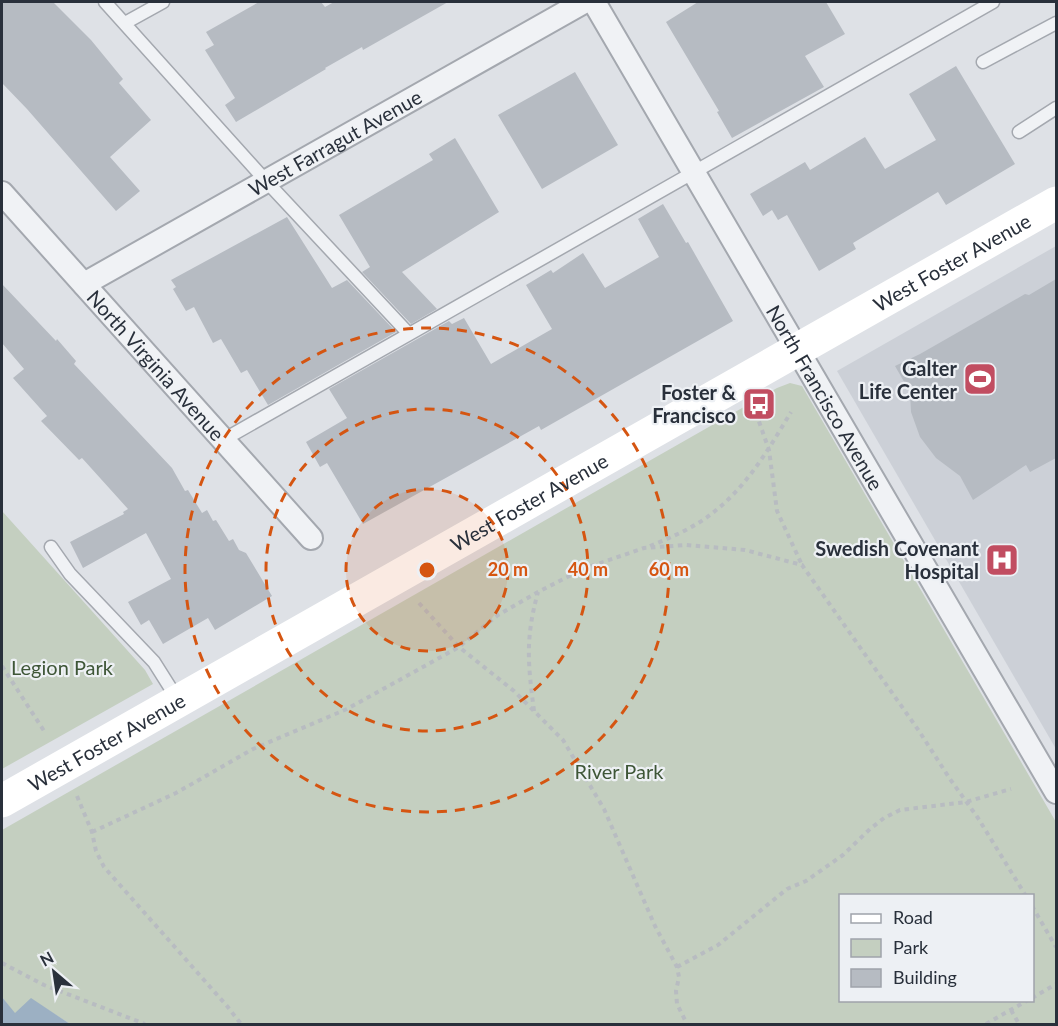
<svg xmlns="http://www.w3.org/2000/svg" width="1058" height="1026" viewBox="0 0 1058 1026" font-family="Lato,sans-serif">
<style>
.built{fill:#ccd0d7}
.green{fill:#c4cfc0;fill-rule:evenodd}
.water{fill:#9cb0c3}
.building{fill:#b6bbc2}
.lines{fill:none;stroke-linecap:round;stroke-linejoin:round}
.lane-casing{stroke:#a4a8af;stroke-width:15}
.street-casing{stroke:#a4a8af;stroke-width:26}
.path{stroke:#b8bcc1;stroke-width:4;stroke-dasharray:4.5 4.5;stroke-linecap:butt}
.lane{stroke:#f0f2f5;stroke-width:12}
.street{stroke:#f0f2f5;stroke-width:22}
.secondary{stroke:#fff;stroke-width:33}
.ring{fill:none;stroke:#d55511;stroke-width:3;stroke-dasharray:10 8}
.labels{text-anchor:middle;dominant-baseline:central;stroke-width:4.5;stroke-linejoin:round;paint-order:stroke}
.street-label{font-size:20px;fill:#29303b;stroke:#edf0f4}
.poi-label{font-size:20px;font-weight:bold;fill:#29303b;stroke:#edf0f4;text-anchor:end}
.park-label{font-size:20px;fill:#3e5637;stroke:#edf0f4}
.centre{fill:#d55511;stroke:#edf0f4;stroke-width:3}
.ring-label{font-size:18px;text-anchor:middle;font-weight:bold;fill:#d55511;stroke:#edf0f4;stroke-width:4.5;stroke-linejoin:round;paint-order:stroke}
</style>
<rect width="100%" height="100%" fill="#dee1e6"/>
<path class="built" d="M 1056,246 L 1056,749 L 837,371 Z"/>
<path class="green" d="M 790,383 L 802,386 L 1056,822 L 1056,1024 L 70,1024 L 31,999 L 15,1014 L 2,997 L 2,830 L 777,388 ZM 840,896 L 1032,896 L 1032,1000 L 840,1000 Z
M 2,511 L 145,670 L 153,684 L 2,769 Z"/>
<path class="water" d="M 2,997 L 15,1013 L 31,998 L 70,1024 L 2,1024 Z"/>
<path class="building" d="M 2,2 L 53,2 L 91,40 L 123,79 L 119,83 L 151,120 L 110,157 L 140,191 L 116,211 L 27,109 L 2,83 Z
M 259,2 L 321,2 L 325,7 L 334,2 L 448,2 L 363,50 L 362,47 L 325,68 L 326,69 L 236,122 L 225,105 L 235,98 L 205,50 L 214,45 L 206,32 Z
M 698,2 L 826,2 L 845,34 L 805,56 L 824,87 L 732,138 L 717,112 L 719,111 L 666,22 Z
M 956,66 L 1015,164 L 946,205 L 938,192 L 853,243 L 856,249 L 819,271 L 787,215 L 778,220 L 772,210 L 763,216 L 750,194 L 805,162 L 810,170 L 865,137 L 885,169 L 936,140 L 909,94 Z
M 575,72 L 618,145 L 542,189 L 498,115 Z
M 455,138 L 499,212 L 402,272 L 437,309 L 411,324 L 362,272 L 370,267 L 339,215 L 433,160 L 429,154 Z
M 663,204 L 686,243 L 688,242 L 733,321 L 541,430 L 539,426 L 363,524 L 327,463 L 320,467 L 306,442 L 347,418 L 329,389 L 449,321 L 452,324 L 464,318 L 491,364 L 552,329 L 526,285 L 551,270 L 553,273 L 583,253 L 605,288 L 659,257 L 638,219 Z
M 287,217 L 332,288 L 347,280 L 396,332 L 268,405 L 247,370 L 241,373 L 221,339 L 213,343 L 194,307 L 186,311 L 173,289 L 176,287 L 171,280 Z
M 1056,279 L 1056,458 L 1030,472 L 1026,465 L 973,500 L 960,476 L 936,458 L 920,437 L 911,412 L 910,392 L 895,366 L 920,354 L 1025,294 L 1029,295 Z
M 2,284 L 56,341 L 57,339 L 76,361 L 74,364 L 172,468 L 185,491 L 188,490 L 202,513 L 207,510 L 213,521 L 216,520 L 229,541 L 233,539 L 239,550 L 246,553 L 272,596 L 215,630 L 208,618 L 163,644 L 149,620 L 141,625 L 128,602 L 171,579 L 146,533 L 83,568 L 70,542 L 124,514 L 123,512 L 128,509 L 82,458 L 79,460 L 41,421 L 47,416 L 13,378 L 24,369 L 2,343 Z"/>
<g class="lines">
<g class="lane-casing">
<path id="lane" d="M 105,2 L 266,181 L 409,334
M 125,23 L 163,2
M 983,62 L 1056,23
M 1019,132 L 1056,108
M 223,440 L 993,2
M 51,547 L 70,574 L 154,662 L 178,700"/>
</g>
<g class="street-casing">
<g id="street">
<path id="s1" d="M 594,2 L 1056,792"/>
<path id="s2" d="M 2,193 L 311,538"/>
<path id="s3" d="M 84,284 L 584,2"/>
</g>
</g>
<path class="path" d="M 756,413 L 769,450 L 777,511 L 802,565
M 650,546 C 672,537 696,527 715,511 C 748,485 770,447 791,412
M 419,603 L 459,647 L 514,691 L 563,740 L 604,809 L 655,926 L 677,967 L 679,977 L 676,991 L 677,1004 L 687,1024
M 2,666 L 46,734
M 534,711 C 528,664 525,639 538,592
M 77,796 L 92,832 L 96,851 L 104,867 L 227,1006 L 241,1024
M 92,832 L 176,793 L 253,749 L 347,709 L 459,647 L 498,615 L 538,592 L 583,569 L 644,548 L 686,545 L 745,550 L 802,565 L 919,731 L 950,779 L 978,818 L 1026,896
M 1032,906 L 1056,947
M 2,963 L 44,985 L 145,1024
M 677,967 L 718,945 L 787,889 L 806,881 L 843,855 L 870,829 L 884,818 L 900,810 L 966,802 L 1011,789
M 1032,998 L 1056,984
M 1011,1010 L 1019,1024
M 986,1024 L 1028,1000"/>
<use href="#lane" class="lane"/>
<use href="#street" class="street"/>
<path class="secondary" id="s4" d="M 2,801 L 1056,203"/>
</g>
<circle cx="427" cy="570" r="81" fill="#d55511" fill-opacity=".12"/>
<g class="ring">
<circle cx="427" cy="570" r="81"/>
<circle cx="427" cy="570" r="161"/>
<circle cx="427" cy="570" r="242"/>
</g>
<defs>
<g id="stadium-square" transform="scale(1.725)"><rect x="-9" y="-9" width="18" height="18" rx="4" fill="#c14d61" stroke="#edf0f4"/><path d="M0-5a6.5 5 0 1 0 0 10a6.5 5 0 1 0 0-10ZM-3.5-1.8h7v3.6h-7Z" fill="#fff"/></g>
<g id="bus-square" transform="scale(1.725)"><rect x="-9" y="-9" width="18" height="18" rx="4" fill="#c14d61" stroke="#edf0f4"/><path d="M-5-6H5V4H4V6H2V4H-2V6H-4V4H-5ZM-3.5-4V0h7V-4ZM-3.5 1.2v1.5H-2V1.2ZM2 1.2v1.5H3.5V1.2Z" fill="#fff"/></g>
<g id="hospital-square" transform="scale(1.725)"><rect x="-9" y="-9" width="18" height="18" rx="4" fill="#c14d61" stroke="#edf0f4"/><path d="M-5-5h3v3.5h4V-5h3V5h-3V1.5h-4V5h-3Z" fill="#fff"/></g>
</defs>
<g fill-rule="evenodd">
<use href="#stadium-square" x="980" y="379"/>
<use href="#bus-square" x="759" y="404"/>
<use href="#hospital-square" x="1002" y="560"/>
</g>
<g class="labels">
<g class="street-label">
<text stroke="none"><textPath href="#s3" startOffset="288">West Farragut Avenue</textPath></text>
<text stroke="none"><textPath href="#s4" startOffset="1092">West Foster Avenue</textPath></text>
<text stroke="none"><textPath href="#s2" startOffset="231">North Virginia Avenue</textPath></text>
<text stroke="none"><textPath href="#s1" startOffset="458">North Francisco Avenue</textPath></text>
<text stroke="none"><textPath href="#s4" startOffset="606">West Foster Avenue</textPath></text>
<text stroke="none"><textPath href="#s4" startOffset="120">West Foster Avenue</textPath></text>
</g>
<g class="poi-label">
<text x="957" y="368">Galter<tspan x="957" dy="23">Life Center</tspan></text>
<text x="736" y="392">Foster &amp;<tspan x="736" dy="23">Francisco</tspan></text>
<text x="979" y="548">Swedish Covenant<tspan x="979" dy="23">Hospital</tspan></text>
</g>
<g class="park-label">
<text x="62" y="667">Legion Park</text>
<text x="619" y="771">River Park</text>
</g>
</g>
<circle cx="427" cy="570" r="9" class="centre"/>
<g class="ring-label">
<text x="508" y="576">20 m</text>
<text x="588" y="576">40 m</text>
<text x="669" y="576">60 m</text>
</g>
<rect width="1058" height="1026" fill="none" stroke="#29303b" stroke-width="6"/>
<rect x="839" y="894" width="195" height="108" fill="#edf0f4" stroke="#9fa3aa" stroke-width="1.5"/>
<rect x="851" y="914" width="30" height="9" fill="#ffffff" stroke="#9fa3aa" stroke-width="1.5"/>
<text x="893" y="924" font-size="18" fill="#29303b">Road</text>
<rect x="851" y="939" width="30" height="18" fill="#c4cfc0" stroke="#9fa3aa" stroke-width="1.5"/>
<text x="893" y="954" font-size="18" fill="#29303b">Park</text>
<rect x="851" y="969" width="30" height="18" fill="#b6bbc2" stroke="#9fa3aa" stroke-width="1.5"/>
<text x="893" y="984" font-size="18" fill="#29303b">Building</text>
<g transform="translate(54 972) rotate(331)" stroke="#edf0f4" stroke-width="4.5" paint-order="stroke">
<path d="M0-4.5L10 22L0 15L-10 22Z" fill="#29303b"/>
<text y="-9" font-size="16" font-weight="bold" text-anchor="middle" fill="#29303b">N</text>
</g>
</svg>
